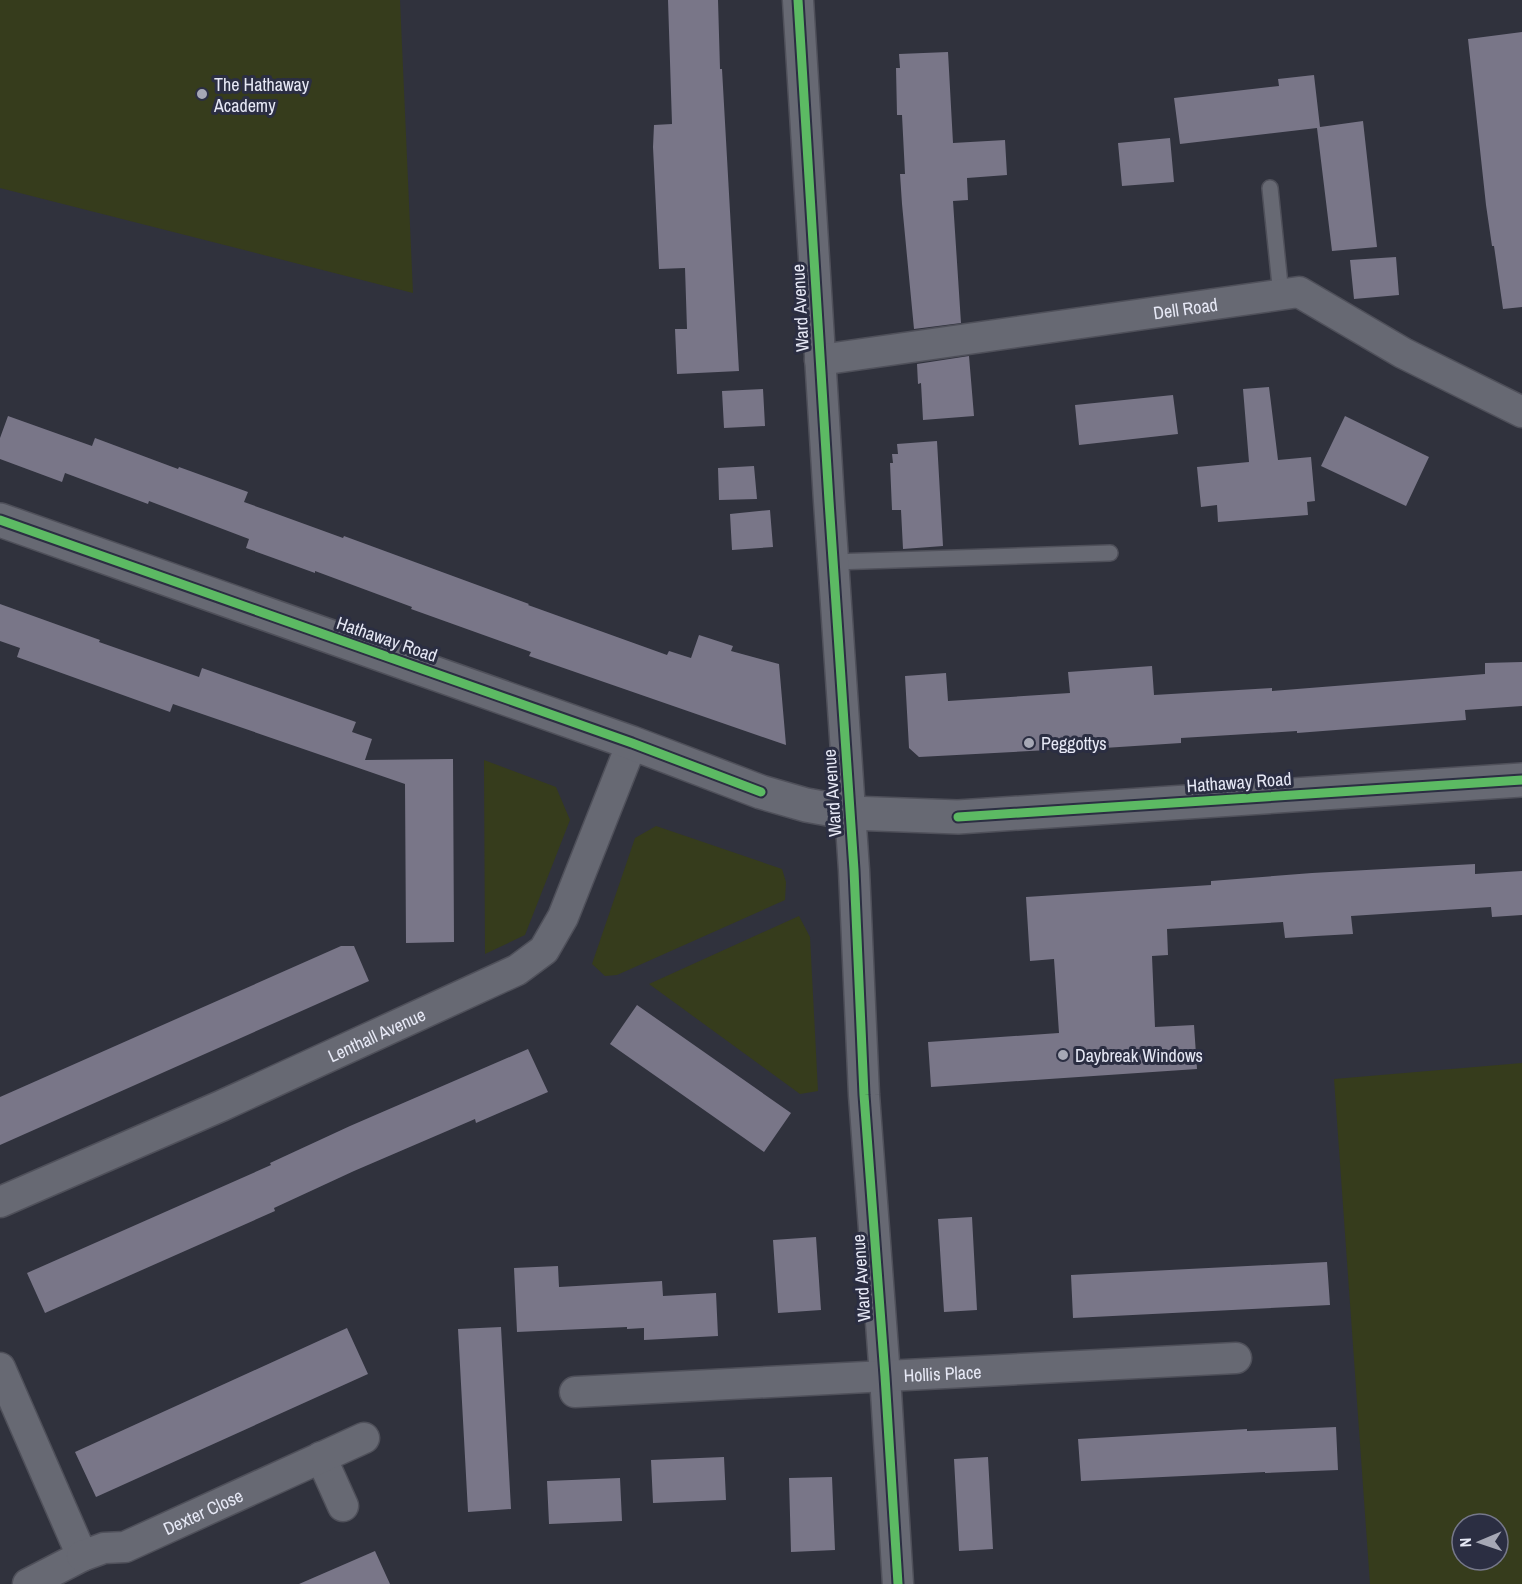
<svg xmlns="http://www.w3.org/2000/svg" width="1522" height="1584" viewBox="0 0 1522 1584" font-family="'Archivo Narrow',sans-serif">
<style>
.green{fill:#363c1c;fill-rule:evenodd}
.building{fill:#797688}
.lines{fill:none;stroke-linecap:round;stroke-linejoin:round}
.lane-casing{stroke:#4f505a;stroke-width:18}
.street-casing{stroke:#4f505a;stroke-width:33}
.secondary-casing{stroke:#4f505a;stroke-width:36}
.lane{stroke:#676973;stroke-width:15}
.street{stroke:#676973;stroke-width:30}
.secondary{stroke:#676973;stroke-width:33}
.cycleway-casing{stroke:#2b2e42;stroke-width:13}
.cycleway{stroke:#5cba63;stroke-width:9}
.poi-dot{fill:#a6a8b5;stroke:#2b2e42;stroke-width:2}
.labels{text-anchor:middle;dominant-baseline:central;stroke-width:6;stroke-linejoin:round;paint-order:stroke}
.poi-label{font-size:18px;fill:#e6e8f5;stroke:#2b2e42;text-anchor:start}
.street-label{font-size:18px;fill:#e6e8f5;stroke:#2b2e42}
</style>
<rect width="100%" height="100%" fill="#30323d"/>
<path class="green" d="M 0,0 L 400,0 L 413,293 L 0,188 Z
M 484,760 L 556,787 L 570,820 L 525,935 L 485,954 Z
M 656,826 L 782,869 L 786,882 L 785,900 L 617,975 L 605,976 L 592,964 L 635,838 Z
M 799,916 L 810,937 L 818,1091 L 800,1094 L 649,984 Z
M 1522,1063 L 1522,1584 L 1370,1584 L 1334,1079 ZM 1462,1524 L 1498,1524 L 1498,1560 L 1462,1560 Z"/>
<path class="building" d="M 668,0 L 718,0 L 720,69 L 722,69 L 739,371 L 677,374 L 675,329 L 687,329 L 685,268 L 659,269 L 653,147 L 654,125 L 672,124 Z
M 1522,32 L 1522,307 L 1503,309 L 1494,246 L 1492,246 L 1486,205 L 1468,39 Z
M 948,52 L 953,143 L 1005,140 L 1007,175 L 967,178 L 968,200 L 953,201 L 961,323 L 914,329 L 902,204 L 900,174 L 905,174 L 902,115 L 897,115 L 896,68 L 900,68 L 899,54 Z
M 1314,75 L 1320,127 L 1363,121 L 1377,247 L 1332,251 L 1317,128 L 1180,144 L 1174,98 L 1279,86 L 1278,79 Z
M 1170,138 L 1174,182 L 1122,186 L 1118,143 Z
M 1396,257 L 1399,295 L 1354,299 L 1350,260 Z
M 969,356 L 974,416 L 923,420 L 921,383 L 918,384 L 917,364 Z
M 1269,387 L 1278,460 L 1311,457 L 1315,501 L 1307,502 L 1308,515 L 1218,522 L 1217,505 L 1201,507 L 1197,467 L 1249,462 L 1243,389 Z
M 763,389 L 765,426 L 724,428 L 722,391 Z
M 1173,395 L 1178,434 L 1079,445 L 1075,405 Z
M 8,416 L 92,446 L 95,438 L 178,469 L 179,467 L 248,492 L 244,502 L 343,538 L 344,536 L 529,604 L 528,605 L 667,655 L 669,651 L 691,658 L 699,635 L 733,646 L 731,651 L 779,664 L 786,745 L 529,656 L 531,652 L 411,609 L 412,607 L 315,571 L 315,573 L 246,548 L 249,539 L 149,501 L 148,504 L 65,473 L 62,482 L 0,459 L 0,438 Z
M 1345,416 L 1429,457 L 1406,506 L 1321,466 Z
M 937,441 L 943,546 L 903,549 L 901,510 L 892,510 L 890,463 L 893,463 L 892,454 L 898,454 L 897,444 Z
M 754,466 L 757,499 L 719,500 L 718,468 Z
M 770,510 L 773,547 L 732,550 L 730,514 Z
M 0,604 L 100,640 L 99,642 L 199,677 L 202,668 L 356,722 L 352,732 L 372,739 L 365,760 L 453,759 L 454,942 L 406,943 L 405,784 L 173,704 L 170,712 L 17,657 L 20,648 L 0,641 Z
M 1522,662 L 1522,706 L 1465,710 L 1466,720 L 1297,733 L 1297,731 L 1181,738 L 1181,743 L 1104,748 L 1104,747 L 919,757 L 909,748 L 905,676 L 946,673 L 948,701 L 1070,693 L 1068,672 L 1152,666 L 1154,695 L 1272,688 L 1272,691 L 1485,674 L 1485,663 Z
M 1475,864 L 1475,874 L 1522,871 L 1522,915 L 1492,917 L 1491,907 L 1351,916 L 1353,934 L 1316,936 L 1285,938 L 1283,922 L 1167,929 L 1168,955 L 1152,956 L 1155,1027 L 1194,1025 L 1197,1069 L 931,1087 L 928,1042 L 1059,1033 L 1054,959 L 1030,961 L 1026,897 L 1211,885 L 1211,881 L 1312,873 Z
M 341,946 L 354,946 L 369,981 L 0,1145 L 0,1097 Z
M 637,1005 L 791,1113 L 764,1152 L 610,1044 Z
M 528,1049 L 548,1092 L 476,1123 L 475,1119 L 354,1171 L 274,1208 L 275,1211 L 45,1313 L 27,1273 L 271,1165 L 270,1163 L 350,1126 Z
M 972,1217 L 977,1310 L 944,1312 L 938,1219 Z
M 816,1237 L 821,1310 L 778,1313 L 773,1240 Z
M 1327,1262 L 1330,1305 L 1073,1318 L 1071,1275 Z
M 558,1266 L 559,1287 L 662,1281 L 663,1296 L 716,1293 L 718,1336 L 644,1340 L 644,1328 L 627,1329 L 627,1327 L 517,1332 L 514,1268 Z
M 501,1327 L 511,1509 L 468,1512 L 458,1329 Z
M 347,1328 L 368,1374 L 96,1497 L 75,1452 Z
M 1336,1427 L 1338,1470 L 1265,1473 L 1265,1472 L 1081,1481 L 1078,1439 L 1247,1429 L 1247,1431 Z
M 724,1457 L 726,1500 L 653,1503 L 651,1460 Z
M 988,1457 L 993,1549 L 959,1551 L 954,1459 Z
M 832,1477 L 835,1550 L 791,1552 L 789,1478 Z
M 620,1478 L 622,1521 L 549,1524 L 547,1481 Z
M 375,1551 L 390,1584 L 299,1584 Z"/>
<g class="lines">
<g class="lane-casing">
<path id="lane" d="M 1270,188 L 1281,295
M 833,562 L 1110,553"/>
</g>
<g class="street-casing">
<g id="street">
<path d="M 798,0 L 829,501 L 854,870 L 864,1095 L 885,1376 L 898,1584"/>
<path id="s1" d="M 820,360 L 1299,292 L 1403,353 L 1522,412"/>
<path id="s2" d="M 0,1202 L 221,1106 L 517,970 L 544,950 L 563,917 L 632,743"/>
<path d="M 0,1368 L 82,1556 L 28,1584"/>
<path id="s3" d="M 575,1392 L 1236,1358"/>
<path d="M 321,1457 L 343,1506"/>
<path id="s4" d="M 82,1556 L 104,1548 L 125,1547 L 364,1438"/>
</g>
</g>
<g class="secondary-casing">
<path id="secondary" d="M 0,520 L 632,743 L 761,792 L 806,805 L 850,813 L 958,817 L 1522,780"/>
</g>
<use href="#lane" class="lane"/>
<use href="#street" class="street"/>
<use href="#secondary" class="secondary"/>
<g class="cycleway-casing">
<path id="cycleway" d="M 798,0 L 829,501 L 854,870 L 864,1095 L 885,1376 L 898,1584
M 0,520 L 632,743 L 761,792
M 958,817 L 1522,780"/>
</g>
<use href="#cycleway" class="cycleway"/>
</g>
<g class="poi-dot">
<circle cx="202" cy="94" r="6"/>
<circle cx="1029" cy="743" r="6"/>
<circle cx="1063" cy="1055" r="6"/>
</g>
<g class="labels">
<g class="poi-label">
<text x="214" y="84">The Hathaway<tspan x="214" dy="21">Academy</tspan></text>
<text x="1041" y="743">Peggottys</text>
<text x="1075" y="1055">Daybreak Windows</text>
</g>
<g class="street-label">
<text transform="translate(800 308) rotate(-93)">Ward Avenue</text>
<text stroke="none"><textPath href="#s1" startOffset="369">Dell Road</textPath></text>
<text transform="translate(387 639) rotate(19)">Hathaway Road</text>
<text transform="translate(1239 782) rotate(-4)">Hathaway Road</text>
<text transform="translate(832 793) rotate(-94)">Ward Avenue</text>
<text stroke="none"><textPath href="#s2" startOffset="412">Lenthall Avenue</textPath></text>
<text transform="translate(861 1278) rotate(-94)">Ward Avenue</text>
<text stroke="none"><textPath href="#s3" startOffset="368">Hollis Place</textPath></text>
<text stroke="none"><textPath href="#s4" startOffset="130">Dexter Close</textPath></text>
</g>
</g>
<g transform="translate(1480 1542) rotate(268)"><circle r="28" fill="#2b2e42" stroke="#76788a" stroke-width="1.5"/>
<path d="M0-4.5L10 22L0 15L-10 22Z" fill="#a6a8b5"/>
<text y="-9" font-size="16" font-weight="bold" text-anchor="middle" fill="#e6e8f5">N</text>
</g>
</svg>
